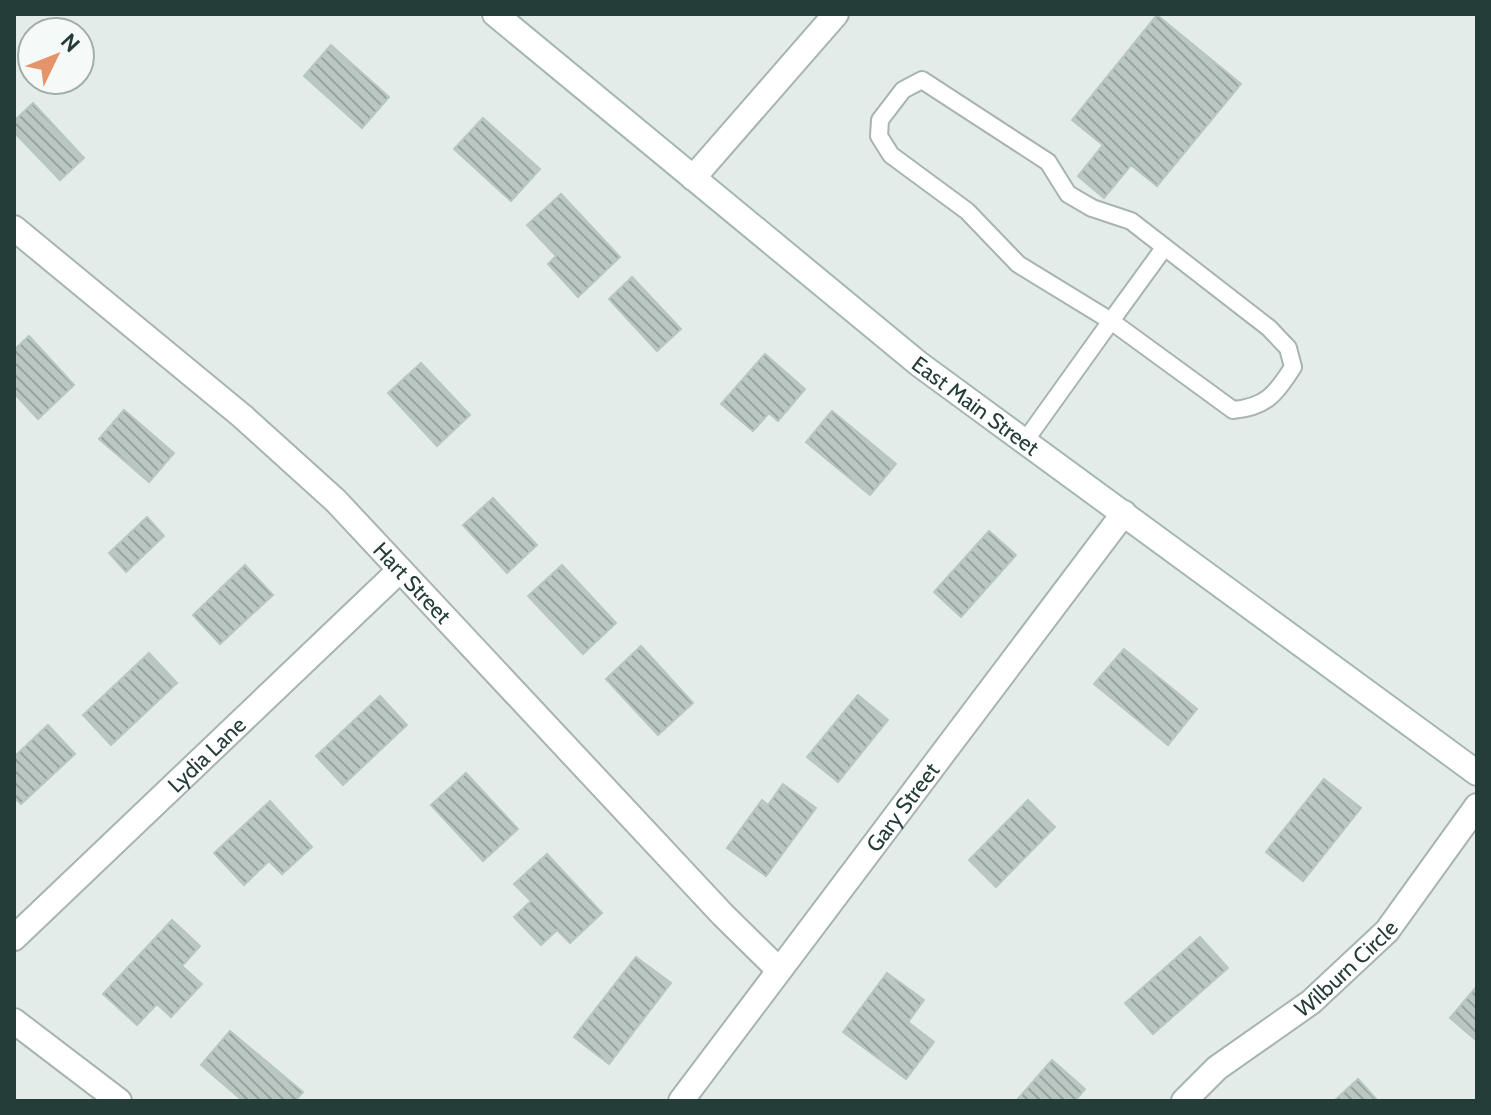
<svg xmlns="http://www.w3.org/2000/svg" width="1491" height="1115" viewBox="0 0 1491 1115" font-family="Cabin,sans-serif">
<style>
.building{fill:url(#building-back-hatch);stroke:#b7c6c1;stroke-width:2}
.lines{fill:none;stroke-linecap:round;stroke-linejoin:round}
.service-casing{stroke:#a7b4b1;stroke-width:20}
.minor-casing{stroke:#a7b4b1;stroke-width:28}
.secondary-casing{stroke:#a4b7b2;stroke-width:28}
.service{stroke:#fff;stroke-width:16}
.minor{stroke:#fff;stroke-width:24}
.secondary{stroke:#fff;stroke-width:24}
.labels{text-anchor:middle;dominant-baseline:central;stroke-width:6;stroke-linejoin:round;paint-order:stroke}
.street-label{font-size:22px;fill:#253d39;stroke:#f5f9f7}
</style>
<defs>
<pattern id="building-back-hatch" width="6" height="6" patternUnits="userSpaceOnUse" patternTransform="scale(2)"><rect width="6" height="6" fill="#bac7c3"/><path d="M-1 5l2 2M0 0l6 6M5-1l2 2" fill="none" stroke="#97a39f"/></pattern>
</defs>
<rect width="100%" height="100%" fill="#e4ecea"/>
<path class="building" d="M 1157,15 L 1241,84 L 1157,186 L 1131,165 L 1104,198 L 1078,176 L 1103,145 L 1072,120 Z
M 331,45 L 389,97 L 362,128 L 304,76 Z
M 33,103 L 84,158 L 60,180 L 14,132 L 14,121 Z
M 483,118 L 540,169 L 511,201 L 454,149 Z
M 561,194 L 620,257 L 578,297 L 548,264 L 556,256 L 527,225 Z
M 632,277 L 681,329 L 657,351 L 609,299 Z
M 29,336 L 74,385 L 38,419 L 14,393 L 14,350 Z
M 765,354 L 805,389 L 778,421 L 769,413 L 753,431 L 721,404 Z
M 421,363 L 470,415 L 437,446 L 388,393 Z
M 124,410 L 174,453 L 149,482 L 99,439 Z
M 832,411 L 896,464 L 870,495 L 806,442 Z
M 493,498 L 537,545 L 507,573 L 463,525 Z
M 147,517 L 164,536 L 126,572 L 109,553 Z
M 989,531 L 1016,555 L 961,617 L 934,592 Z
M 245,565 L 273,595 L 220,644 L 193,615 Z
M 562,565 L 616,623 L 583,654 L 528,596 Z
M 641,646 L 693,703 L 658,735 L 606,679 Z
M 1124,649 L 1197,709 L 1168,745 L 1094,684 Z
M 149,653 L 177,683 L 111,745 L 83,715 Z
M 858,695 L 888,720 L 838,782 L 807,757 Z
M 380,696 L 407,725 L 343,785 L 316,756 Z
M 48,725 L 75,754 L 21,804 L 14,797 L 14,757 Z
M 466,773 L 518,829 L 483,861 L 431,805 Z
M 1324,779 L 1361,808 L 1303,881 L 1266,852 Z
M 783,784 L 816,808 L 766,876 L 727,848 L 762,800 L 768,805 Z
M 1028,800 L 1055,827 L 996,887 L 969,860 Z
M 270,801 L 312,847 L 282,874 L 269,861 L 244,885 L 214,853 Z
M 547,854 L 602,913 L 570,943 L 557,930 L 541,945 L 514,917 L 531,901 L 514,884 Z
M 172,920 L 200,946 L 182,966 L 202,984 L 171,1017 L 157,1004 L 137,1025 L 103,994 Z
M 1200,937 L 1228,968 L 1153,1034 L 1125,1003 Z
M 636,957 L 671,983 L 609,1064 L 574,1037 Z
M 887,973 L 924,1000 L 908,1022 L 934,1042 L 906,1079 L 843,1032 Z
M 1477,986 L 1477,1041 L 1450,1018 Z
M 230,1031 L 303,1092 L 295,1101 L 243,1101 L 201,1065 Z
M 1052,1060 L 1085,1089 L 1075,1101 L 1016,1101 Z
M 1358,1079 L 1378,1101 L 1334,1101 Z"/>
<g class="lines">
<g class="service-casing">
<path id="service" d="M 1025,441 L 1111,321 L 1018,264 L 967,211 L 891,155 L 879,136 L 880,120 L 903,90 L 922,80 L 1048,162 L 1068,194 L 1092,208 L 1131,221 L 1269,328 L 1288,348 L 1293,367 C 1276,394 1266,407 1233,410 L 1111,321 L 1164,248"/>
</g>
<g class="minor-casing">
<g id="minor">
<path d="M 693,178 L 836,14"/>
<path id="s1" d="M 14,228 L 242,416 L 336,501 L 723,915 L 779,970"/>
<path id="s2" d="M 14,938 L 400,570"/>
<path d="M 14,1021 L 119,1101"/>
<path id="s3" d="M 681,1101 L 1124,513"/>
<path id="s4" d="M 1184,1101 L 1217,1068 L 1311,1002 L 1387,931 L 1477,806"/>
</g>
</g>
<g class="secondary-casing">
<g id="secondary">
<path id="s5" d="M 495,14 L 919,364 L 1477,773"/>
</g>
</g>
<use href="#service" class="service"/>
<use href="#minor" class="minor"/>
<use href="#secondary" class="secondary"/>
</g>
<g class="labels">
<g class="street-label">
<text stroke="none"><textPath href="#s5" startOffset="620">East Main Street</textPath></text>
<text stroke="none"><textPath href="#s1" startOffset="534">Hart Street</textPath></text>
<text stroke="none"><textPath href="#s2" startOffset="266">Lydia Lane</textPath></text>
<text stroke="none"><textPath href="#s3" startOffset="368">Gary Street</textPath></text>
<text stroke="none"><textPath href="#s4" startOffset="210">Wilburn Circle</textPath></text>
</g>
</g>
<rect width="1491" height="1115" fill="none" stroke="#253d39" stroke-width="32"/>
<g transform="translate(56 56) rotate(47)"><circle r="38" fill="#f5f9f7" stroke="#a2aeab" stroke-width="2"/>
<path d="M0-6L14 30L0 20L-14 30Z" fill="#e59469"/>
<text y="-12" font-size="22" font-weight="bold" text-anchor="middle" fill="#253d39">N</text>
</g>
</svg>
